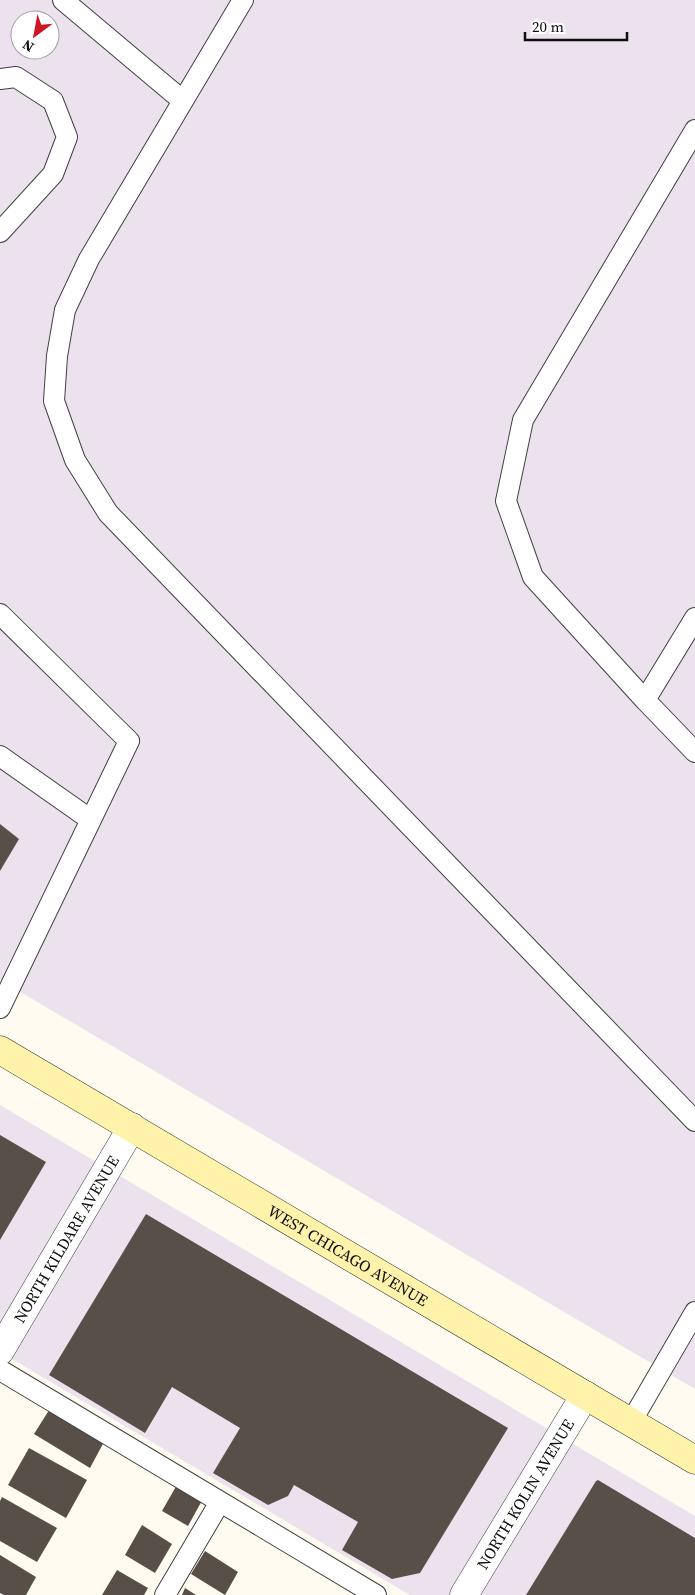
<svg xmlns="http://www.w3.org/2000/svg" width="695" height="1595" viewBox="0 0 695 1595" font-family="'Source Serif 4',serif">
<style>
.industrial{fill:#ece2ee;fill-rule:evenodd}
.building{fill:#584f49}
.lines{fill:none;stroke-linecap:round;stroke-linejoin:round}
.lane-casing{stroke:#414141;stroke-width:22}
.street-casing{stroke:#414141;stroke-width:29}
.secondary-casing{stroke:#303030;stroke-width:29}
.lane{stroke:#fff;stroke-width:20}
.street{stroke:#fff;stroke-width:28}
.secondary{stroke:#fff2ab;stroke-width:28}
.labels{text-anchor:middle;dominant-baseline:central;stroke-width:5;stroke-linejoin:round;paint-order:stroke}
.street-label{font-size:16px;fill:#0e0e0e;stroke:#fff}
</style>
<rect width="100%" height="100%" fill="#fffbf0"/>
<path class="industrial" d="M 0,0 L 695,0 L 695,1389 L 0,980 ZM 20,20 L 50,20 L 50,50 L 20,50 Z
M 0,1105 L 695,1516 L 695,1595 L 410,1595 L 0,1352 Z"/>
<path class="building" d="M 0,824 L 19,839 L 0,871 Z
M 0,1135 L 46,1162 L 0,1240 Z
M 146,1214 L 508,1428 L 420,1573 L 392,1579 L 342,1550 L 358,1522 L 294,1485 L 288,1496 L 268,1505 L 213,1473 L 240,1428 L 172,1387 L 145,1433 L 49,1375 Z
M 51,1407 L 105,1440 L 90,1468 L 34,1434 Z
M 29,1448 L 87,1480 L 66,1518 L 8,1485 Z
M 598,1480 L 695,1538 L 695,1595 L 526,1595 L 596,1481 Z
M 178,1483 L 204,1497 L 188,1526 L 162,1511 Z
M 2,1497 L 57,1528 L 37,1562 L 0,1541 L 0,1501 Z
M 142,1525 L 172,1544 L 155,1573 L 125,1555 Z
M 205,1551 L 238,1572 L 225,1595 L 191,1574 Z
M 0,1555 L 36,1577 L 26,1595 L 4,1595 L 0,1593 Z
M 117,1570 L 148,1588 L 144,1595 L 102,1595 Z
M 185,1588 L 196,1595 L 182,1595 Z"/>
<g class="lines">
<g class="lane-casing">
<path id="lane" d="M 63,0 L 183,101
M 243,0 L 89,259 L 65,310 L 57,356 L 54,401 L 75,460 L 108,513 L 695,1121
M 0,79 L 16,77 L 53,101 L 67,137 L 53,174 L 0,232
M 695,130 L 523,420 L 506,501 L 533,577 L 645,700 L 695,752
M 0,614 L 129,741 L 0,1008
M 645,700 L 695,618
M 0,756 L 91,820
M 0,1370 L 376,1595
M 631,1422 L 695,1312
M 165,1595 L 220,1502"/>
</g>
<g class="street-casing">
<g id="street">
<path id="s1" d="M 0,1351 L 132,1127"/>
<path id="s2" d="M 464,1595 L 585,1395"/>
</g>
</g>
<g class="secondary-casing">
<g id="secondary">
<path id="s3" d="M 0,1050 L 695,1460"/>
</g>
</g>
<use href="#lane" class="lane"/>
<use href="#street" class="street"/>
<use href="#secondary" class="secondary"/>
</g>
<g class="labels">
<g class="street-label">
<text stroke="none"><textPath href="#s1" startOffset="130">NORTH KILDARE AVENUE</textPath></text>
<text stroke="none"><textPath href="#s3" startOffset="404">WEST CHICAGO AVENUE</textPath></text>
<text stroke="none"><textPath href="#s2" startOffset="118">NORTH KOLIN AVENUE</textPath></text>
</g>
</g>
<g transform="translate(35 35) rotate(212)"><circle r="24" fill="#ffffff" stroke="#9f9f9f"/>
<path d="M0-4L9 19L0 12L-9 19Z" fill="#ce1626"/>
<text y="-8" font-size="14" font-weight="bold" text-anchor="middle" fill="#0e0e0e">N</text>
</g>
<path d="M525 32v8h102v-8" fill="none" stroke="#0e0e0e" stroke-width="2.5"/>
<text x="532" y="32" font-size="15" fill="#0e0e0e" stroke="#ffffff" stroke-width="4" paint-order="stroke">20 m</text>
</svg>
